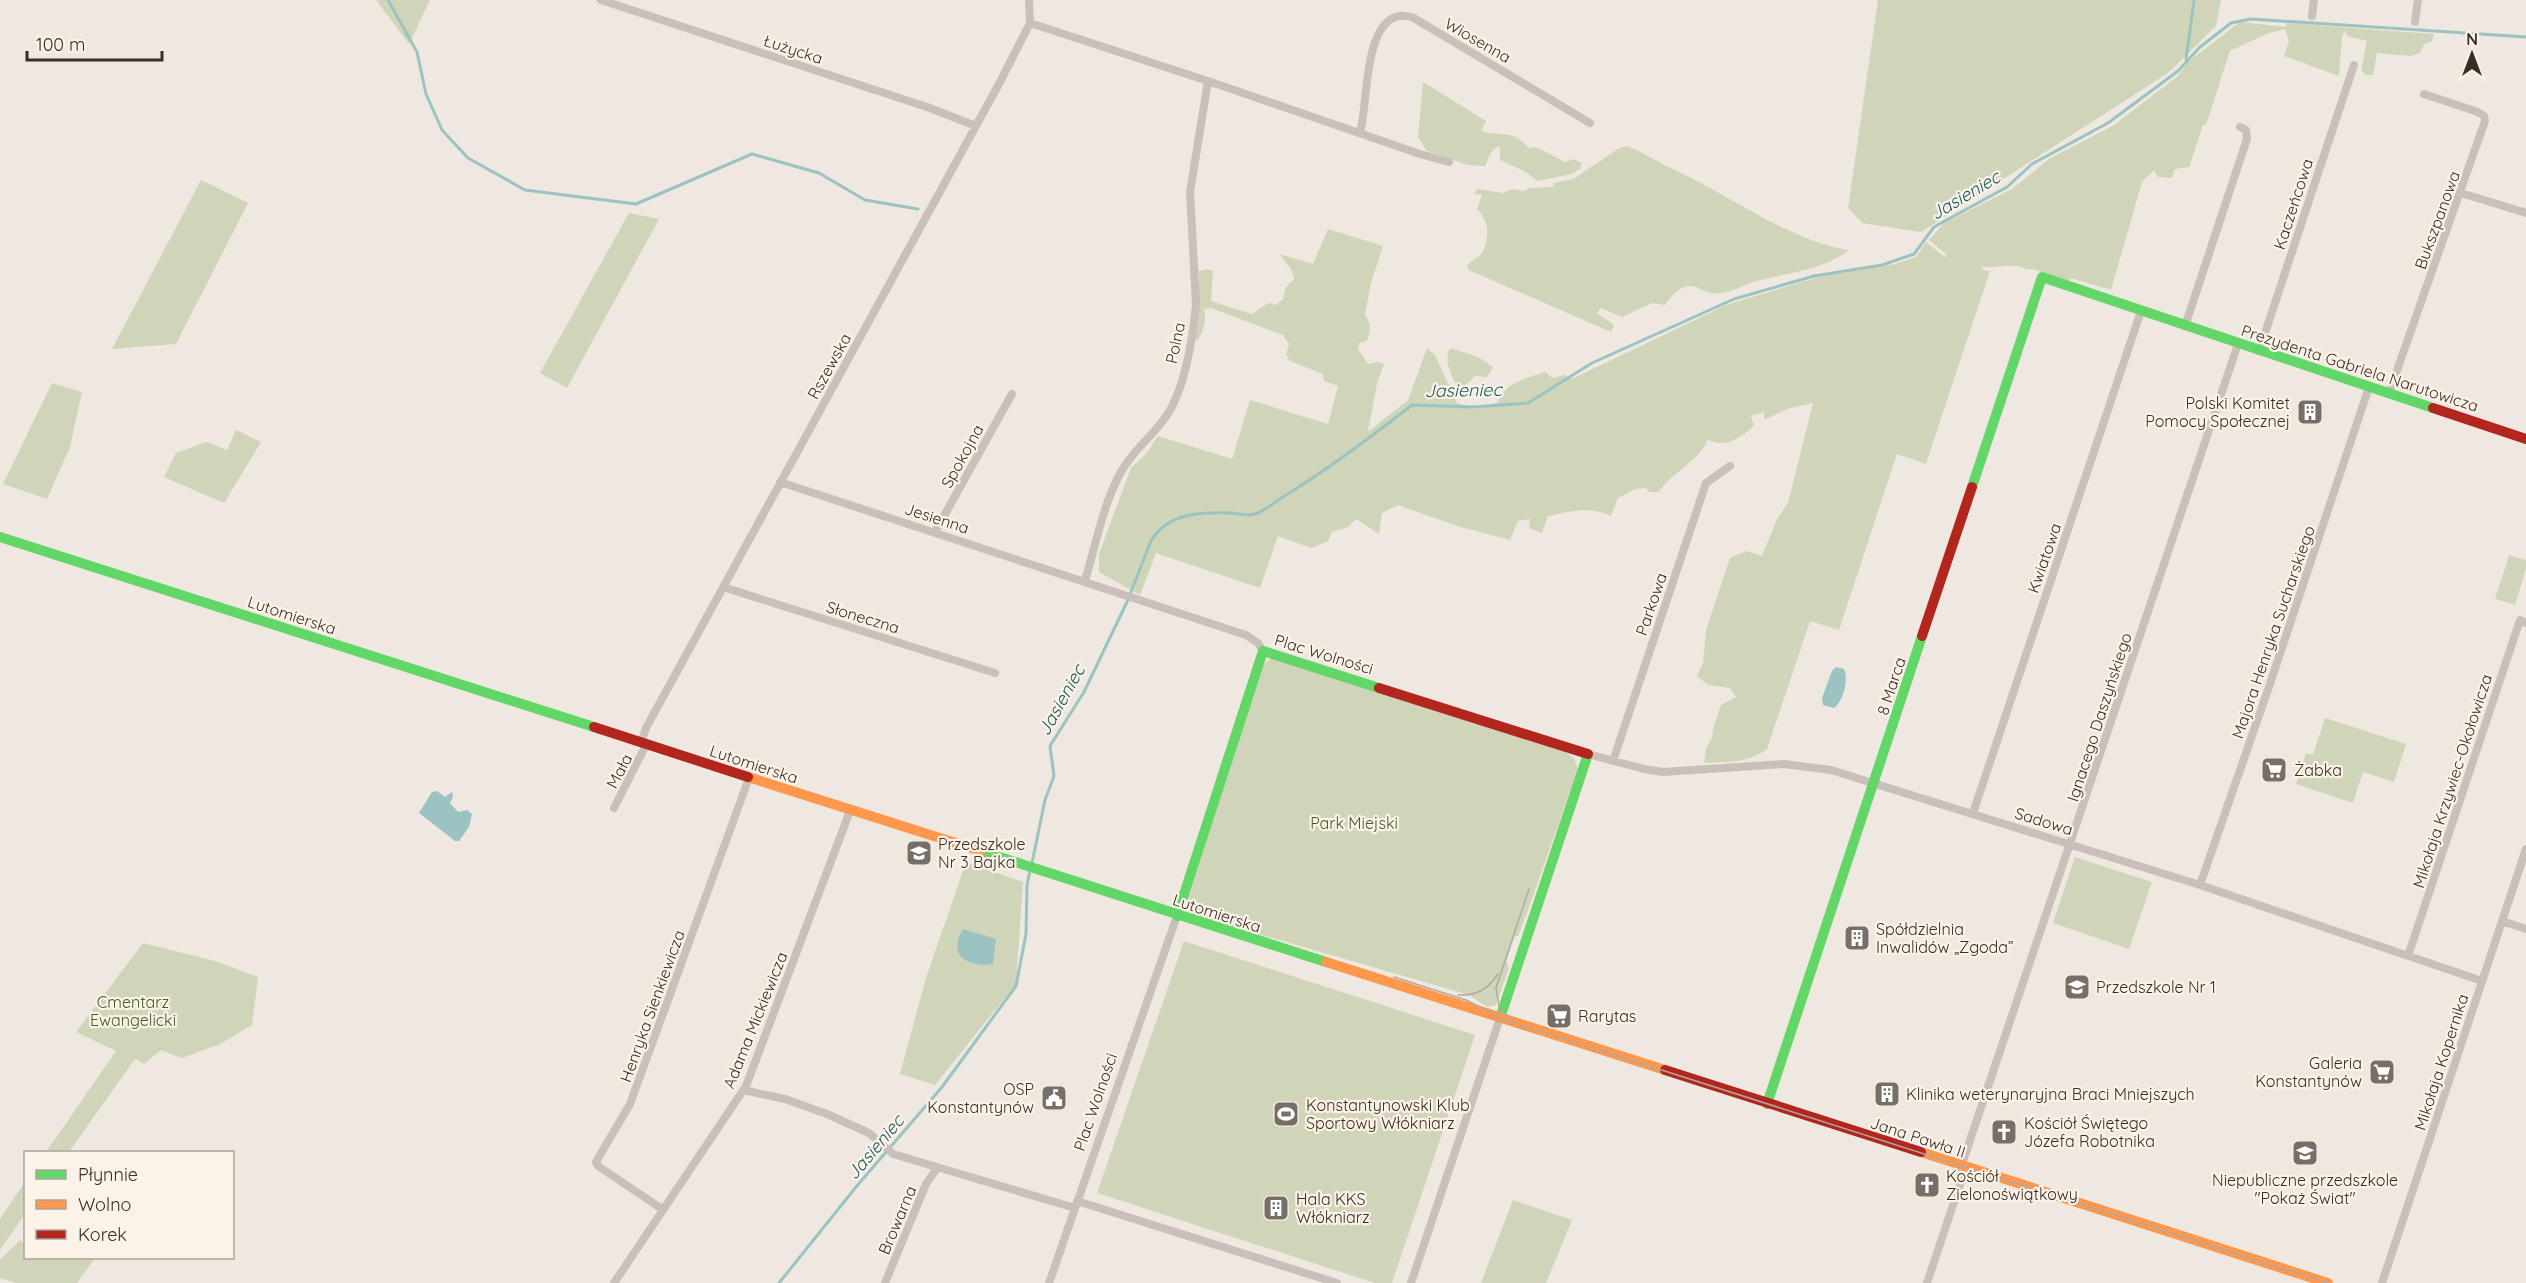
<svg xmlns="http://www.w3.org/2000/svg" width="2526" height="1283" viewBox="0 0 2526 1283" font-family="Quicksand,sans-serif">
<style>
.green{fill:#d0d5b9}
.water{fill:#9ac3c2}
.lines{fill:none;stroke-linecap:round;stroke-linejoin:round}
.stream{stroke:#9ac3c2;stroke-width:3}
.street{stroke:#c8c0b9;stroke-width:8}
.fast{stroke:#63d668;stroke-width:10}
.slow{stroke:#ff974d;stroke-width:10}
.jam{stroke:#b3261e;stroke-width:10}
.tram{stroke:#afa9a4;stroke-width:1.5}
.labels{text-anchor:middle;dominant-baseline:central;stroke-width:4.5;stroke-linejoin:round;paint-order:stroke}
.street-label{font-size:16px;fill:#392d27;stroke:#fbf2e8}
.poi-label{font-size:16px;fill:#392d27;stroke:#fbf2e8;text-anchor:start}
.park-label{font-size:16px;fill:#485a28;stroke:#fbf2e8}
.water-label{font-size:18px;font-style:italic;fill:#185c5f;stroke:#fbf2e8}
</style>
<rect width="100%" height="100%" fill="#eee8e1"/>
<path class="green" d="M 376,0 L 430,0 L 409,44 Z
M 1878,0 L 2221,0 L 2216,26 L 2168,73 L 1921,232 L 1862,223 L 1848,208 Z
M 2240,22 L 2286,27 L 2287,23 L 2434,34 L 2432,41 L 2424,44 L 2420,53 L 2411,56 L 2377,53 L 2373,75 L 2366,75 L 2361,71 L 2367,41 L 2347,36 L 2346,30 L 2342,36 L 2339,76 L 2284,56 L 2289,41 L 2285,29 L 2269,33 L 2230,51 L 2206,125 L 2203,125 L 2189,167 L 2175,169 L 2172,178 L 2158,177 L 2154,170 L 2142,182 L 2111,290 L 2071,278 L 2069,282 L 2033,269 C 2025,271 2025,267 2018,266 C 2013,265 1991,267 1983,267 L 1982,270 L 1990,271 L 1926,464 L 1897,454 L 1839,630 L 1810,621 L 1767,749 C 1748,763 1727,762 1704,763 L 1706,749 L 1712,737 L 1713,729 L 1721,705 L 1736,697 L 1730,688 L 1708,685 L 1697,676 L 1703,663 L 1706,630 L 1730,558 L 1747,551 L 1762,556 L 1777,519 L 1788,503 L 1813,403 L 1790,408 L 1764,420 L 1764,412 L 1751,416 L 1754,426 C 1740,438 1727,448 1708,440 C 1698,462 1672,472 1659,492 L 1649,492 L 1646,488 L 1636,489 L 1618,498 L 1611,516 C 1590,506 1571,511 1548,516 L 1542,533 L 1529,528 L 1530,519 L 1518,521 L 1510,540 L 1457,526 L 1398,505 L 1382,513 L 1379,534 L 1356,519 L 1348,527 L 1332,532 L 1328,541 L 1311,548 L 1278,536 L 1260,588 L 1156,553 L 1140,595 L 1099,572 L 1099,554 L 1131,468 L 1146,454 L 1158,436 L 1232,459 L 1250,400 L 1328,424 L 1338,386 L 1324,381 L 1323,374 L 1290,361 L 1286,355 L 1289,344 L 1283,335 L 1211,308 L 1204,309 C 1207,319 1203,332 1198,340 L 1195,339 L 1199,318 L 1199,271 L 1207,269 L 1213,271 L 1211,301 L 1252,314 L 1268,303 L 1276,305 L 1283,299 L 1286,287 L 1294,279 L 1291,269 L 1279,254 L 1313,264 L 1328,229 L 1383,246 L 1371,283 L 1365,314 C 1371,324 1371,330 1367,341 L 1359,343 L 1358,349 L 1368,364 L 1378,362 L 1384,364 L 1377,384 L 1368,432 L 1408,400 L 1427,348 L 1435,355 L 1457,403 L 1474,408 L 1497,403 C 1503,384 1528,377 1546,372 L 1552,378 L 1565,375 L 1572,379 L 1726,305 L 1818,277 L 1895,264 L 1916,257 L 1926,242 L 1945,257 L 1946,254 L 1929,240 L 1944,223 L 2012,189 L 2049,159 L 2114,125 L 2178,76 L 2188,62 Z
M 1423,82 L 1486,121 L 1481,131 C 1504,138 1509,127 1529,148 L 1536,147 L 1565,162 L 1573,159 L 1582,163 L 1580,169 L 1572,174 L 1538,181 L 1524,171 L 1500,160 L 1500,147 L 1496,147 L 1490,154 L 1485,166 L 1468,165 L 1427,151 L 1418,137 Z
M 1627,146 C 1643,152 1657,162 1673,169 C 1726,193 1791,242 1849,250 C 1826,269 1788,273 1761,280 C 1746,283 1727,296 1711,293 C 1702,292 1695,283 1685,287 C 1676,290 1670,298 1665,305 L 1652,303 L 1622,317 L 1601,308 L 1597,313 L 1614,325 L 1611,332 L 1469,270 L 1467,265 C 1472,261 1482,255 1484,249 C 1490,234 1488,219 1477,209 L 1482,195 L 1474,194 L 1478,189 L 1503,193 L 1512,189 L 1524,191 L 1530,188 L 1553,187 L 1554,183 L 1573,179 L 1618,149 Z
M 201,180 L 248,203 L 176,344 L 112,349 Z
M 629,213 L 659,219 L 567,388 L 540,373 Z
M 1450,348 L 1478,357 L 1493,367 L 1487,377 L 1474,376 C 1469,383 1466,387 1457,385 C 1450,375 1444,359 1450,348 Z
M 52,383 L 82,392 L 70,447 L 47,499 L 3,484 Z
M 236,430 L 261,442 L 224,503 L 164,477 L 176,453 L 206,442 L 227,450 Z
M 2509,555 L 2526,560 L 2526,569 L 2515,605 L 2495,599 Z
M 1271,659 L 1279,660 L 1564,751 L 1574,758 L 1578,769 L 1527,913 L 1518,936 L 1515,936 L 1506,961 L 1509,968 L 1496,1005 L 1487,1007 L 1469,995 L 1193,915 L 1187,903 L 1263,665 Z
M 2325,718 L 2406,744 L 2394,782 L 2363,772 L 2353,803 L 2296,784 L 2306,753 L 2313,755 Z
M 2075,857 L 2152,882 L 2129,949 L 2053,923 Z
M 966,862 L 1023,882 L 1016,984 L 935,1085 L 900,1074 L 926,978 Z
M 1184,941 L 1475,1035 L 1392,1283 L 1375,1283 L 1097,1193 Z
M 143,943 L 215,961 L 258,977 L 252,1025 L 220,1044 L 182,1058 L 161,1050 L 144,1064 L 135,1059 L 69,1152 L 46,1152 L 116,1051 L 76,1032 Z
M 25,1182 L 25,1214 L 0,1250 L 0,1219 Z
M 1513,1200 L 1572,1220 L 1546,1283 L 1481,1283 Z
M 20,1240 L 25,1244 L 26,1258 L 95,1258 L 77,1283 L 16,1283 L 0,1278 L 0,1260 Z"/>
<path class="water" d="M 1836,667 L 1844,669 C 1849,679 1843,702 1834,708 L 1823,705 L 1822,698 L 1832,671 Z
M 437,791 L 445,797 L 452,792 L 453,797 L 450,803 L 458,812 L 467,810 L 472,814 L 469,827 L 459,841 L 455,841 L 419,813 L 432,792 Z
M 963,929 L 996,939 L 993,964 C 967,968 947,955 963,929 Z"/>
<g class="lines">
<path class="stream" d="M 388,0 L 417,52 L 426,94 L 442,130 L 468,158 L 525,190 L 636,204 L 752,154 L 819,173 L 865,200 L 918,209
M 2186,60 L 2194,0
M 1032,863 L 1045,800 L 1054,776 L 1050,746 L 1084,692 L 1127,602 L 1151,541 C 1168,512 1202,512 1232,513 C 1239,514 1249,516 1255,514 C 1265,511 1276,501 1286,495 C 1330,468 1371,437 1412,405 L 1472,407 L 1528,403 L 1592,363 L 1734,299 L 1814,276 L 1882,265 L 1914,254 L 1934,227 L 2007,187 L 2032,164 L 2108,123 L 2178,71 L 2200,47 L 2231,23 L 2251,19 L 2526,37
M 779,1283 L 856,1187 L 942,1087 L 1016,986 L 1026,934 L 1027,885 L 1030,870"/>
<path class="street" d="M 601,0 L 927,107 L 976,126
M 2312,16 L 2314,0
M 2415,22 L 2418,0
M 1030,23 L 1208,81 L 1190,192 L 1196,305 C 1193,337 1185,388 1167,415 C 1154,435 1133,450 1121,472 C 1103,504 1096,545 1085,580
M 1208,81 L 1420,154 L 1449,162
M 1360,132 C 1369,104 1362,3 1412,17 L 1590,123
M 2461,193 L 2526,213
M 2185,326 L 2247,139 L 2246,130 L 2240,127
M 2259,351 L 2354,65
M 2389,393 L 2485,121 L 2484,116 L 2478,112 L 2424,94
M 780,482 L 1246,635 L 1258,643 L 1263,651
M 935,532 L 1012,394
M 723,587 L 995,673
M 641,743 L 646,728 L 1000,82 L 1030,23 L 1029,0
M 1588,754 L 1644,769 L 1663,772 L 1784,764 L 1831,770 L 2200,885 L 2482,981
M 1613,761 L 1706,483 L 1730,466
M 614,808 L 646,745
M 1973,813 L 2141,311
M 2200,885 L 2270,684 L 2369,387
M 2502,921 L 2526,929
M 2408,956 L 2520,620 L 2526,623
M 743,1090 L 785,1099 L 827,1114 L 869,1133 L 893,1154 L 1075,1208
M 1077,1201 L 1337,1283
M 662,1209 L 598,1166 L 596,1162 L 630,1104 L 749,778
M 614,1283 L 746,1086 L 850,811
M 885,1283 L 926,1184 L 937,1168
M 1049,1283 L 1177,916
M 1411,1283 L 1500,1018
M 1927,1283 L 1961,1181 L 1961,1167 L 2238,344
M 2382,1283 L 2526,849"/>
<path class="fast" d="M 1972,487 L 2042,277 L 2433,408
M 0,537 L 594,727
M 981,851 L 1326,962
M 1177,916 L 1263,651 L 1379,688
M 1500,1018 L 1588,754
M 1767,1104 L 1922,636"/>
<path class="slow" d="M 748,777 L 981,851
M 1326,962 L 1665,1070
M 1921,1152 L 2328,1283"/>
<path class="jam" d="M 2433,408 L 2526,439
M 1922,636 L 1972,487
M 1379,688 L 1588,754
M 594,727 L 748,777
M 1665,1070 L 1921,1152"/>
<path class="tram" d="M 1394,977 L 1466,1000 L 1505,1020 L 2328,1283
M 1458,995 C 1477,996 1488,989 1498,974
M 1509,1019 L 1499,1006 L 1496,988 L 1529,889"/>
</g>
<defs>
<g id="building-square" transform="scale(1.35)"><rect x="-9" y="-9" width="18" height="18" rx="4" fill="#786e68" stroke="#fbf2e8"/><path d="M-4-6H4V6H1V3H-1V6H-4ZM-2.5-4.3h1.7v1.8h-1.7ZM.8-4.3h1.7v1.8H.8ZM-2.5-1h1.7V.8h-1.7ZM.8-1h1.7V.8H.8Z" fill="#fff"/></g>
<g id="supermarket-square" transform="scale(1.35)"><rect x="-9" y="-9" width="18" height="18" rx="4" fill="#786e68" stroke="#fbf2e8"/><path d="M-6-5.5h2.5l.6 2H6L4.5 2H-2.5L-4.4-4H-6ZM-1.5 3.2a1.3 1.3 0 1 0 .1 0ZM3 3.2a1.3 1.3 0 1 0 .1 0Z" fill="#fff"/></g>
<g id="school-square" transform="scale(1.35)"><rect x="-9" y="-9" width="18" height="18" rx="4" fill="#786e68" stroke="#fbf2e8"/><path d="M0-5L7-2L0 1L-7-2ZM-4 1L0 2.5L4 1V4Q0 6-4 4Z" fill="#fff"/></g>
<g id="civic-square" transform="scale(1.35)"><rect x="-9" y="-9" width="18" height="18" rx="4" fill="#786e68" stroke="#fbf2e8"/><path d="M-.6-6.5H3V-4.5H.6V-3L4-1V1h2V6H-6V1h2V-1L-.6-3ZM-1.2 2.5V6h2.4V2.5Z" fill="#fff"/></g>
<g id="stadium-square" transform="scale(1.35)"><rect x="-9" y="-9" width="18" height="18" rx="4" fill="#786e68" stroke="#fbf2e8"/><path d="M0-5a6.5 5 0 1 0 0 10a6.5 5 0 1 0 0-10ZM-3.5-1.8h7v3.6h-7Z" fill="#fff"/></g>
<g id="church-square" transform="scale(1.35)"><rect x="-9" y="-9" width="18" height="18" rx="4" fill="#786e68" stroke="#fbf2e8"/><path d="M-1.2-6h2.4v3.5h3.3v2.4h-3.3V6h-2.4V-.1h-3.3v-2.4h3.3Z" fill="#fff"/></g>
</defs>
<g fill-rule="evenodd">
<use href="#building-square" x="2310" y="412"/>
<use href="#supermarket-square" x="2274" y="770"/>
<use href="#school-square" x="919" y="853"/>
<use href="#building-square" x="1857" y="938"/>
<use href="#school-square" x="2077" y="987"/>
<use href="#supermarket-square" x="1559" y="1016"/>
<use href="#supermarket-square" x="2382" y="1072"/>
<use href="#building-square" x="1887" y="1094"/>
<use href="#civic-square" x="1054" y="1098"/>
<use href="#stadium-square" x="1286" y="1114"/>
<use href="#church-square" x="2004" y="1132"/>
<use href="#school-square" x="2305" y="1153"/>
<use href="#church-square" x="1927" y="1185"/>
<use href="#building-square" x="1276" y="1208"/>
</g>
<g class="labels">
<g class="street-label">
<text transform="translate(1478 40) rotate(30)">Wiosenna</text>
<text transform="translate(793 49) rotate(18)">Łużycka</text>
<text transform="translate(2293 204) rotate(-72)">Kaczeńcowa</text>
<text transform="translate(2437 220) rotate(-70)">Bukszpanowa</text>
<text transform="translate(1175 343) rotate(-78)">Polna</text>
<text transform="translate(829 366) rotate(-61)">Rszewska</text>
<text transform="translate(2360 368) rotate(18)">Prezydenta Gabriela Narutowicza</text>
<text transform="translate(962 456) rotate(-61)">Spokojna</text>
<text transform="translate(937 518) rotate(18)">Jesienna</text>
<text transform="translate(2044 558) rotate(-71)">Kwiatowa</text>
<text transform="translate(1651 604) rotate(-71)">Parkowa</text>
<text transform="translate(292 615) rotate(18)">Lutomierska</text>
<text transform="translate(863 617) rotate(17)">Słoneczna</text>
<text transform="translate(2273 632) rotate(-71)">Majora Henryka Sucharskiego</text>
<text transform="translate(1324 654) rotate(17)">Plac Wolności</text>
<text transform="translate(1891 686) rotate(-72)">8 Marca</text>
<text transform="translate(2099 717) rotate(-72)">Ignacego Daszyńskiego</text>
<text transform="translate(754 764) rotate(18)">Lutomierska</text>
<text transform="translate(619 771) rotate(-62)">Mała</text>
<text transform="translate(2452 781) rotate(-72)">Mikołaja Krzywiec-Okołowicza</text>
<text transform="translate(2044 821) rotate(17)">Sadowa</text>
<text transform="translate(1217 913) rotate(18)">Lutomierska</text>
<text transform="translate(652 1006) rotate(-70)">Henryka Sienkiewicza</text>
<text transform="translate(755 1020) rotate(-68)">Adama Mickiewicza</text>
<text transform="translate(2441 1062) rotate(-72)">Mikołaja Kopernika</text>
<text transform="translate(1095 1102) rotate(-71)">Plac Wolności</text>
<text transform="translate(1918 1137) rotate(18)">Jana Pawła II</text>
<text transform="translate(897 1220) rotate(-67)">Browarna</text>
</g>
<g class="poi-label">
<text x="2290" y="403" text-anchor="end">Polski Komitet<tspan x="2290" dy="18">Pomocy Społecznej</tspan></text>
<text x="2294" y="770">Żabka</text>
<text x="938" y="844">Przedszkole<tspan x="938" dy="18">Nr 3 Bajka</tspan></text>
<text x="1876" y="929">Spółdzielnia<tspan x="1876" dy="18">Inwalidów „Zgoda”</tspan></text>
<text x="2096" y="987">Przedszkole Nr 1</text>
<text x="1578" y="1016">Rarytas</text>
<text x="2362" y="1063" text-anchor="end">Galeria<tspan x="2362" dy="18">Konstantynów</tspan></text>
<text x="1034" y="1089" text-anchor="end">OSP<tspan x="1034" dy="18">Konstantynów</tspan></text>
<text x="1906" y="1094">Klinika weterynaryjna Braci Mniejszych</text>
<text x="1306" y="1105">Konstantynowski Klub<tspan x="1306" dy="18">Sportowy Włókniarz</tspan></text>
<text x="2024" y="1123">Kościół Świętego<tspan x="2024" dy="18">Józefa Robotnika</tspan></text>
<text x="1946" y="1176">Kościół<tspan x="1946" dy="18">Zielonoświątkowy</tspan></text>
<text x="2305" y="1180" text-anchor="middle">Niepubliczne przedszkole<tspan x="2305" dy="18">"Pokaż Świat"</tspan></text>
<text x="1296" y="1199">Hala KKS<tspan x="1296" dy="18">Włókniarz</tspan></text>
</g>
<g class="park-label">
<text x="1354" y="823">Park Miejski</text>
<text x="133" y="1002">Cmentarz<tspan x="133" dy="18">Ewangelicki</tspan></text>
</g>
<g class="water-label">
<text transform="translate(1965 195) rotate(-31)">Jasieniec</text>
<text transform="translate(1463 390) rotate(-1)">Jasieniec</text>
<text transform="translate(1061 700) rotate(-61)">Jasieniec</text>
<text transform="translate(875 1147) rotate(-50)">Jasieniec</text>
</g>
</g>
<rect x="24" y="1151" width="210" height="108" fill="#fbf2e8" stroke="#ada39b" stroke-width="1.5"/>
<rect x="36" y="1170" width="30" height="9" fill="#63d668" stroke="#ada39b" stroke-width="1.5"/>
<text x="78" y="1181" font-size="18" fill="#392d27">Płynnie</text>
<rect x="36" y="1200" width="30" height="9" fill="#ff974d" stroke="#ada39b" stroke-width="1.5"/>
<text x="78" y="1211" font-size="18" fill="#392d27">Wolno</text>
<rect x="36" y="1230" width="30" height="9" fill="#b3261e" stroke="#ada39b" stroke-width="1.5"/>
<text x="78" y="1241" font-size="18" fill="#392d27">Korek</text>
<g transform="translate(2472 54)" stroke="#fbf2e8" stroke-width="4.5" paint-order="stroke">
<path d="M0-4.5L10 22L0 15L-10 22Z" fill="#392d27"/>
<text y="-9" font-size="16" font-weight="bold" text-anchor="middle" fill="#392d27">N</text>
</g>
<path d="M27 51v9h135v-9" fill="none" stroke="#392d27" stroke-width="3"/>
<text x="36" y="51" font-size="18" fill="#392d27" stroke="#fbf2e8" stroke-width="4.5" paint-order="stroke">100 m</text>
</svg>
